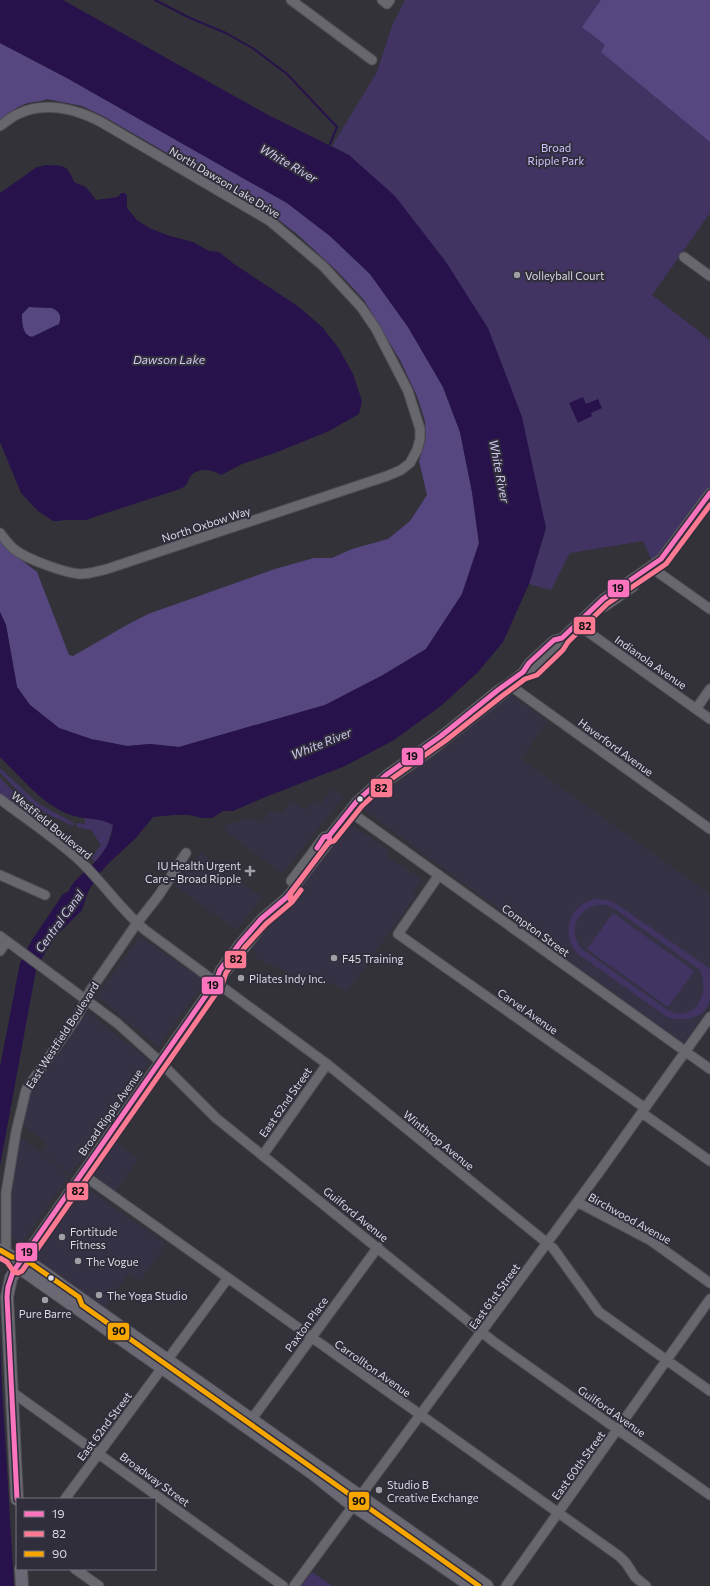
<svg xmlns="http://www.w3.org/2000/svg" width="710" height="1586" viewBox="0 0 710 1586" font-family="Commissioner,sans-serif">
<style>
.built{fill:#363245}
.green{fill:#413463;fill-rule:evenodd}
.forest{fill:#564781}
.water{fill:#27124b;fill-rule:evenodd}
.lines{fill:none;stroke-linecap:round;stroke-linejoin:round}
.stream{stroke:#27124b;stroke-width:2}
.minor-casing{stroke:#515056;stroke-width:11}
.major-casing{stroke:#515056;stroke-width:14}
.minor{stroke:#68676d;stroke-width:9}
.major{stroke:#6a6873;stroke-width:12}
.bus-1-casing{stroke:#312e3c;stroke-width:8}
.bus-2-casing{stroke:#312e3c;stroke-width:8}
.bus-3-casing{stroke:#312e3c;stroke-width:8}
.bus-1{stroke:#fc73be;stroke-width:5}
.bus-2{stroke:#fe7a93;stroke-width:5}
.bus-3{stroke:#f7a600;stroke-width:5}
.poi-dot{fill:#a09fa6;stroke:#312e3c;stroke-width:1.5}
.bus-dot{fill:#dbd9e2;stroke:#312e3c;stroke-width:1.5}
.labels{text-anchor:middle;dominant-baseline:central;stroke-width:4;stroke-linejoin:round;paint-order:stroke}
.park-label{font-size:11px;fill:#cfc3fd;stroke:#312e3c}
.street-label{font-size:11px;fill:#dbd9e2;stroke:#312e3c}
.poi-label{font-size:11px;fill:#dbd9e2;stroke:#312e3c;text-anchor:start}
.water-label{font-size:12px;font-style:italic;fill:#d1c9f0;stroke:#312e3c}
.line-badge{stroke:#312e3c;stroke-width:1.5}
.pale-badge-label{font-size:11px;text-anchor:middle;font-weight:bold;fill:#111}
</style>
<rect width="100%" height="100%" fill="#333238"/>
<path class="built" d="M 510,694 L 547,721 L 521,759 L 710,894 L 710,1006 L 683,1044 L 364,810 L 365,806 L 428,760 L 453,743 L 461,732 Z
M 332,789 L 343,797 L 283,874 L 231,836 L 224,828 L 227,824 L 250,818 L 260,823 L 269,811 L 282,813 L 291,801 L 307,810 L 314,801 L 320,804 Z
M 349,823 L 388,850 L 389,853 L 387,856 L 422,879 L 413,892 L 416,895 L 347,992 L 310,972 L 306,975 L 303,979 L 256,958 L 253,947 Z
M 201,853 L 262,897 L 237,930 L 176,887 Z
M 140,936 L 205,981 L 158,1047 L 97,996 Z
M 86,1014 L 90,1014 L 150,1061 L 70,1175 L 42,1152 L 47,1144 L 23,1125 L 30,1094 Z
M 20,1136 L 69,1176 L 21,1244 L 9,1235 L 9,1215 Z
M 112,1139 L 139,1159 L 113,1195 L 86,1175 Z
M 81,1184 L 166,1244 L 140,1281 L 129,1273 L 102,1311 L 29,1259 Z"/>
<path class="green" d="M 405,0 L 710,0 L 710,213 L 652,295 L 710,340 L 710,493 L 655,567 L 643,541 L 570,553 L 551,590 L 529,584 L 546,528 L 349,155 L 332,146 L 377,72 L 392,26 Z
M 0,768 L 39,804 L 74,823 L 73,826 L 41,811 L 23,796 L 0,773 Z
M 0,778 L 20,798 L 47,820 L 47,823 L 44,826 L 0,795 Z
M 84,818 L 104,820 L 113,825 L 107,847 L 95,862 L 92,859 L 92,857 L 101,845 L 91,830 L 76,827 L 77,823 L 85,824 Z
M 597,899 L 608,900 L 618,905 L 710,969 C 710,978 710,991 710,1001 C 705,1019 681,1022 667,1017 L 577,953 C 560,932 570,903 597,899 ZM 598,905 L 607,905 L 615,909 L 700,970 C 710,993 697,1022 669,1011 L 582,949 C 567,932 576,909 598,905 Z
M 613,913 L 694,971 L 668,1007 L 587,949 Z
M 312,1572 L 332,1586 L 301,1586 Z"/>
<path class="forest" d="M 601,0 L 710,0 L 710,142 L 601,52 L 605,45 L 582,27 Z
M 0,43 L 67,78 L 287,203 L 330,236 L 370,274 L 408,327 L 443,387 L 460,432 L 472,492 L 479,543 L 462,594 L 426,649 L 383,675 L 325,705 L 179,747 L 150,744 L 127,746 L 91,739 L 59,728 L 30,705 L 17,687 L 6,625 L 0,612 L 0,539 L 11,552 L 37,572 L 69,655 L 73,656 L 125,626 L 148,614 L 275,569 L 314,558 L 332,558 L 352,549 L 388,539 L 410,521 L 427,495 L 419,461 L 426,439 L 425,421 L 417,396 L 400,360 L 364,300 L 337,271 L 297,234 L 266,210 L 103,116 L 82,106 L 47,99 C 41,102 35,101 28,103 C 18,106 8,113 0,120 Z
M 29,307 L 53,308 C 60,312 62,316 59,324 L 32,337 C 22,335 22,322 22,314 Z"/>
<path class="water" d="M 0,0 L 63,0 L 270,116 L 349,155 L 395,196 L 446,262 L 488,328 L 522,417 L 546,528 L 529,584 L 503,642 L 478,672 L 441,706 L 394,740 L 345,766 L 263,798 L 233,811 L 223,811 L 212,818 L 202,818 L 189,815 L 174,815 L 153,817 L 136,838 L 110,862 L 99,874 L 88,892 L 82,910 L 56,936 L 42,958 L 36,970 L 0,1166 L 0,1067 L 20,963 L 32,940 L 63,894 L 68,892 C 73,881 80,876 89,868 C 102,856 111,843 113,825 C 99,817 83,820 68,814 C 41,803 21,777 0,757 L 0,612 L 6,625 L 17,687 L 30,705 L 59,728 L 91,739 L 127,746 L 150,744 L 179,747 L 325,705 L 383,675 L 426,649 L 462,594 L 479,543 L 472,492 L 460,432 L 443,387 L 408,327 L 370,274 L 330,236 L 287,203 L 67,78 L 0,43 Z
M 46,165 C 65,166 67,164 74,182 L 86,187 L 96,200 L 118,197 L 121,193 L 125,193 L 127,196 L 127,208 L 137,220 L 149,228 L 170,236 L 193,242 L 209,251 L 219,252 L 234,264 L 299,307 L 322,327 L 338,347 L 353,374 L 362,401 L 359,414 L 329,431 L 275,453 L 242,464 L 221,475 C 212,469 197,467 190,477 C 188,480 188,484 185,486 C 183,488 179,489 177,490 L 94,517 L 86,520 L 65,520 L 58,521 L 53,521 L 38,511 L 21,493 L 0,442 L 0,193 L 37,167 ZM 29,307 L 52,308 C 60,312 62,316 59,324 L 32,337 C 22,335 22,322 22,314 Z
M 583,397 L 586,404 L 598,399 L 602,408 L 591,413 L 592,416 L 578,423 L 569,403 Z
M 0,1336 L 1,1370 L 14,1586 L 0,1586 Z"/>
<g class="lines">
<path class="stream" d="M 155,0 L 190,18 L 226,33 L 254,49 L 287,74 L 337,127 L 330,144"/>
<g class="minor-casing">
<path id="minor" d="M 291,0 L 372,60
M 382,0 L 387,4 L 390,0
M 0,126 C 6,122 11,117 18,114 C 45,101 76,109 101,122 L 270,221 L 323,266 L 361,307 L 376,329 L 408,391 L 420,429 L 420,439 L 417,450 L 410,463 L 401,470 L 387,476 L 107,569 C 98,571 89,574 80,574 C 65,573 26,559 14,549 C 8,544 4,538 0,533
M 684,257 L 710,276
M 652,565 L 659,573 L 710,609
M 595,609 L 604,607 L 633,587 L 639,576
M 577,624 L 710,719
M 523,672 C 533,672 558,647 562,638 L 603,599 L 661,559 L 710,493
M 508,684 L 710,829
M 696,709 L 710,689
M 384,784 L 435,748 L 506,692 L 508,684
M 0,799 C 26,819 54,837 78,859 C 102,881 120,909 145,930 L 327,1064 L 547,1243 L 553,1248 L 599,1312 L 710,1391
M 349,811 L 710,1069
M 0,875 L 45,895
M 439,875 L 398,934 L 645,1108
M 291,881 L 324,837 L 329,836 L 357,801 L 386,775 L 441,736 L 498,690 L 508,684 L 523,672 L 529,663 L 554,640 L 562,638
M 0,936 L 117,1023 L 156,1058 L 216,1118 L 494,1342 L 710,1495
M 0,951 L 7,941
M 222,977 L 267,920 L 268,917
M 642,1113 L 710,1161
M 263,1155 L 327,1064
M 82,1174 L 619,1556 L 626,1563 L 635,1577 L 646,1586
M 577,1202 L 650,1240 L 710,1283
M 6,1254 L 6,1193 L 16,1132 L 26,1090 L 77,1017 L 90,991 L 137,923 L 159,895 L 186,853
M 23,1258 L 216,981 L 220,970 L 240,943 L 261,919 L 287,897 L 330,841 L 329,836
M 164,1358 L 171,1355 L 228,1278
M 12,1392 L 283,1586
M 247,1417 L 254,1416 L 378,1247
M 65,1499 L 162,1368
M 75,1569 L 99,1586
M 294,1586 L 600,1171 L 710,1017
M 506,1586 L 710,1299"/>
</g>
<g class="major-casing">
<path id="major" d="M 0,1250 L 12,1257 L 17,1266 L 312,1473 L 347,1501 L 471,1586
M 12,1257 L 23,1258 L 487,1586
M 17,1499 L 7,1297 L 11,1278 L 22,1260
M 21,1569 L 22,1586"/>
</g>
<use href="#minor" class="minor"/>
<use href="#major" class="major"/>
<g class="bus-1-casing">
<path id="bus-1" d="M 317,848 L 324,837 L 329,836 L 357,801 L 386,775 L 441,736 L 498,690 L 523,672 L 529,663 L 554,640 L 562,638 L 603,599 L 661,559 L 710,493
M 17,1499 L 7,1297 L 8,1287 L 13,1272 L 216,981 L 220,970 L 240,943 L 261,919 L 287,897 L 330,841 L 329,836"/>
</g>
<g class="bus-2-casing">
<path id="bus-2" d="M 290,899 L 291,893 L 328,843 L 334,841 L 362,806 L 390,780 L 445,741 L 502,696 L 525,679 L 537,675 L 563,650 L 568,642 L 607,604 L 666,564 L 710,505
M 0,1258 L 7,1262 L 14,1272 L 18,1273 L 22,1271 L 222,985 L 226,973 L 245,947 L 266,924 L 292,902 L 301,890"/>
</g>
<g class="bus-3-casing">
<path id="bus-3" d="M 0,1250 L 12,1257 L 23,1258 L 79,1297 L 82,1305 L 479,1586"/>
</g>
<use href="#bus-1" class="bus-1"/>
<use href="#bus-2" class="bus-2"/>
<use href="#bus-3" class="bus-3"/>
</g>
<g class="poi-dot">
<circle cx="517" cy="275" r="4"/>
<path d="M248 865h4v4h4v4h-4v4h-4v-4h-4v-4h4z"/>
<circle cx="334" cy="958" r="4"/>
<circle cx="241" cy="978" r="4"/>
<circle cx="62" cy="1237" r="4"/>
<circle cx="78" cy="1261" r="4"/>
<circle cx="99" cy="1295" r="4"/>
<circle cx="45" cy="1300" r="4"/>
<circle cx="379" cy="1490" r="4"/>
</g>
<g class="bus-dot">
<circle cx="360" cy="799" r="3.5"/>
<circle cx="51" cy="1278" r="3.5"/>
</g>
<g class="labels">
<g class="park-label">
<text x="556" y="147">Broad<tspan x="556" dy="13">Ripple Park</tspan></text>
</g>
<g class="street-label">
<text transform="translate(225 182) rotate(31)">North Dawson Lake Drive</text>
<text transform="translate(206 524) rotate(-18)">North Oxbow Way</text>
<text transform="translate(651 662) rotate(35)">Indianola Avenue</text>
<text transform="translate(616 747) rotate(36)">Haverford Avenue</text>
<text transform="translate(52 825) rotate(39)">Westfield Boulevard</text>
<text transform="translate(536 930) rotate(36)">Compton Street</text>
<text transform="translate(528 1011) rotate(35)">Carvel Avenue</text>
<text transform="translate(62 1035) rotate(-57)">East Westfield Boulevard</text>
<text transform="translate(285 1102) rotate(-55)">East 62nd Street</text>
<text transform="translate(110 1112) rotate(-55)">Broad Ripple Avenue</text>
<text transform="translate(439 1140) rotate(39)">Winthrop Avenue</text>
<text transform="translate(356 1214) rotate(39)">Guilford Avenue</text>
<text transform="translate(630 1218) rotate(29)">Birchwood Avenue</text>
<text transform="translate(494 1296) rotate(-54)">East 61st Street</text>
<text transform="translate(306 1324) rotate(-54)">Paxton Place</text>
<text transform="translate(373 1368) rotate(35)">Carrollton Avenue</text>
<text transform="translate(612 1411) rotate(35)">Guilford Avenue</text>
<text transform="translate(104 1426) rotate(-53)">East 62nd Street</text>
<text transform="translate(578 1465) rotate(-54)">East 60th Street</text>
<text transform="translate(155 1479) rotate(36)">Broadway Street</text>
</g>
<g class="poi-label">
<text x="525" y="275">Volleyball Court</text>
<text x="241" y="865" text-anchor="end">IU Health Urgent<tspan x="241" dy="13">Care - Broad Ripple</tspan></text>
<text x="342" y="958">F45 Training</text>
<text x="249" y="978">Pilates Indy Inc.</text>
<text x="70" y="1231">Fortitude<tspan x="70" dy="13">Fitness</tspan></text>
<text x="86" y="1261">The Vogue</text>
<text x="107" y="1295">The Yoga Studio</text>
<text x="45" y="1313" text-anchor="middle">Pure Barre</text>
<text x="387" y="1484">Studio B<tspan x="387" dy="13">Creative Exchange</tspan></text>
</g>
<g class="water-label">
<text transform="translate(289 163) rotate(30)">White River</text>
<text x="169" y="359">Dawson Lake</text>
<text transform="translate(500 471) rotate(79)">White River</text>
<text transform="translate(321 743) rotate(-22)">White River</text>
<text transform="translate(59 921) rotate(-54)">Central Canal</text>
</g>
</g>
<g class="line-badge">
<rect x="607" y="579" width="23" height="19" rx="4" fill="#fc73be"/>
<rect x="573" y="616" width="23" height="19" rx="4" fill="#fe7a93"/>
<rect x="401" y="747" width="23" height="19" rx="4" fill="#fc73be"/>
<rect x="370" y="778" width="23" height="20" rx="4" fill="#fe7a93"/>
<rect x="224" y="950" width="23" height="19" rx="4" fill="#fe7a93"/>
<rect x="201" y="976" width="23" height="19" rx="4" fill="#fc73be"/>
<rect x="66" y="1182" width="23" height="19" rx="4" fill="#fe7a93"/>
<rect x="15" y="1242" width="23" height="20" rx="4" fill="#fc73be"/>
<rect x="107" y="1322" width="23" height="19" rx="4" fill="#f7a600"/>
<rect x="348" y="1491" width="22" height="20" rx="4" fill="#f7a600"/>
</g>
<g class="pale-badge-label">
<text x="618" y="592">19</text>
<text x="585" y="630">82</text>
<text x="412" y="760">19</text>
<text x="381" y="792">82</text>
<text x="236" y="963">82</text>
<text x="213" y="989">19</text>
<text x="78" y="1195">82</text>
<text x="27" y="1256">19</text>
<text x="119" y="1335">90</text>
<text x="359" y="1505">90</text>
</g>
<rect x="16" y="1498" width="140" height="72" fill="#312e3c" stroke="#75727e"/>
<rect x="24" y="1511" width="20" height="6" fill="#fc73be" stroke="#75727e"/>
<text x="52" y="1518" font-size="12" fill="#dbd9e2">19</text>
<rect x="24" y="1531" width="20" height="6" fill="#fe7a93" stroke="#75727e"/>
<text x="52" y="1538" font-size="12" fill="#dbd9e2">82</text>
<rect x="24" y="1551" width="20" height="6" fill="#f7a600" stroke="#75727e"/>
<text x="52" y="1558" font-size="12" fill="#dbd9e2">90</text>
</svg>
